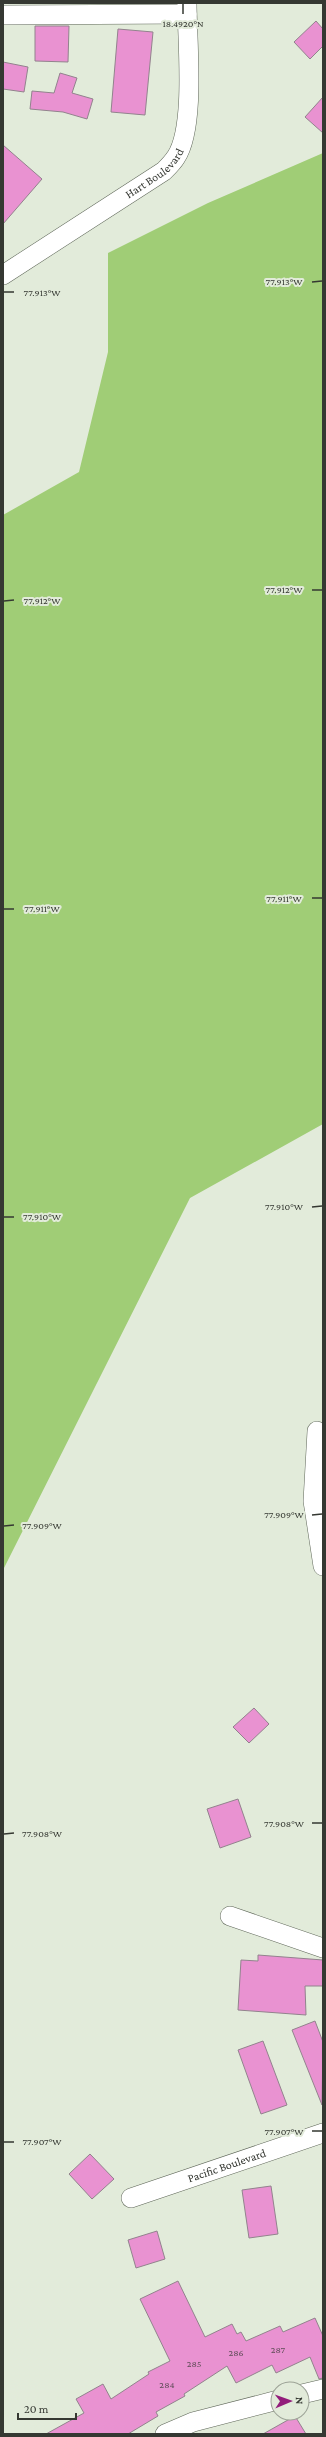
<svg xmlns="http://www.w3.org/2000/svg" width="326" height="2437" viewBox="0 0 326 2437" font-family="'Crimson Pro',serif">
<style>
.green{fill:#a0cd76}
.building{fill:#e992d1;stroke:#92838d}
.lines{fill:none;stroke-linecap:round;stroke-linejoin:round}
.minor-casing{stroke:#5e6658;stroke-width:20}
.minor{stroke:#fff;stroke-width:19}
.ticks{fill:none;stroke:#353832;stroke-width:1.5}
.labels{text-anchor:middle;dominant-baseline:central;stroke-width:4;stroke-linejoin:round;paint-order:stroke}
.number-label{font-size:10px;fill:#624e5a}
.street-label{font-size:12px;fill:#353832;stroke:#e2ebda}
.ticks-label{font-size:10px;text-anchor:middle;fill:#353832;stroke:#e2ebda;stroke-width:4;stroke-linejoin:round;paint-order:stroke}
</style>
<rect width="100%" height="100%" fill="#e2ebda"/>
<path class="green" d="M 323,153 L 323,1124 L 190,1198 L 3,1570 L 3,515 L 79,472 L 108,352 L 108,253 L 208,203 Z"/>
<path class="building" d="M 316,21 L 323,29 L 323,46 L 310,59 L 294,42 Z
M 35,26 L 69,26 L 68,62 L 35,61 Z
M 118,29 L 153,32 L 145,115 L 111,112 Z
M 3,62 L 28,67 L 24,92 L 3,89 Z
M 60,73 L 77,78 L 72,93 L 93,99 L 87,119 L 63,112 L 30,109 L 32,91 L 54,93 Z
M 323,97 L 323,133 L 305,117 Z
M 3,145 L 42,179 L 3,224 Z
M 254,1708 L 269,1724 L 249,1743 L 233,1727 Z
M 238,1799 L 251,1837 L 220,1848 L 207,1809 Z
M 258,1955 L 323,1960 L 323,1986 L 305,1986 L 306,2015 L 238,2010 L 241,1960 L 258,1961 Z
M 315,2021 L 323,2042 L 322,2105 L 292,2030 Z
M 263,2041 L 287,2105 L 261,2114 L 238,2050 Z
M 90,2154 L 114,2179 L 92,2199 L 69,2174 Z
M 271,2186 L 278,2234 L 249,2238 L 242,2190 Z
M 157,2231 L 165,2259 L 136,2268 L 128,2240 Z
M 178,2281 L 205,2337 L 232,2324 L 237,2334 L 241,2332 L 246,2341 L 280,2326 L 283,2332 L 315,2318 L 323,2336 L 323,2378 L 319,2379 L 310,2357 L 276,2373 L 272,2365 L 236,2383 L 227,2366 L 184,2394 L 185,2396 L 156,2412 L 158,2416 L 128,2434 L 46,2434 L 84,2413 L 76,2399 L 103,2384 L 111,2399 L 149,2374 L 148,2372 L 170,2361 L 140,2299 Z
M 295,2416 L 306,2434 L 263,2434 Z"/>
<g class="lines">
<g class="minor-casing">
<g id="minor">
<path d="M 3,15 L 187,14"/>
<path id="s1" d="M 3,275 L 164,171 C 168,167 173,162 176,157 C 196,127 187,40 187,3"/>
<path d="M 317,1431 L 313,1501 L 323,1566"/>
<path d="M 230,1916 L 323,1948"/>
<path id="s2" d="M 131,2198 L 323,2133"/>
<path d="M 302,2394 L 323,2389"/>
<path d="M 165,2434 L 193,2422 L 278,2400"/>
</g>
</g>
<use href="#minor" class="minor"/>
</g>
<path class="ticks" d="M 183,4 L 183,14M 312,282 L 322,281M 4,292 L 14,292M 312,590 L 322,590M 4,601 L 14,600M 312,898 L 322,898M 4,909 L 14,909M 312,1207 L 322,1206M 4,1217 L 14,1217M 312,1515 L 322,1514M 4,1526 L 14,1525M 312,1823 L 322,1823M 4,1834 L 14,1833M 312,2131 L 322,2131M 4,2142 L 14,2142"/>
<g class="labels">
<g class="number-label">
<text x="278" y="2349">287</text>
<text x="236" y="2352">286</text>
<text x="194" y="2363">285</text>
<text x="167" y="2384">284</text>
</g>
<g class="street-label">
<text stroke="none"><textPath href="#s1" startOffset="183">Hart Boulevard</textPath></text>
<text stroke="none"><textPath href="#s2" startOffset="101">Pacific Boulevard</textPath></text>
</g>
</g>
<g class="ticks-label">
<text x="183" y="27">18.4920°N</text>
<text x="284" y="285">77.913°W</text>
<text x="42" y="296">77.913°W</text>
<text x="284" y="593">77.912°W</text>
<text x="42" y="604">77.912°W</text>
<text x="284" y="902">77.911°W</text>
<text x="42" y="912">77.911°W</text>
<text x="284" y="1210">77.910°W</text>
<text x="42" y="1220">77.910°W</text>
<text x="284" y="1518">77.909°W</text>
<text x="42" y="1529">77.909°W</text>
<text x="284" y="1827">77.908°W</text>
<text x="42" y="1837">77.908°W</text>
<text x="284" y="2135">77.907°W</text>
<text x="42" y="2145">77.907°W</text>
</g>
<rect width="326" height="2437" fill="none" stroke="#353832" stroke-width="8"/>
<g transform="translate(290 2401) rotate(88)"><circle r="19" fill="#e2ebda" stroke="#9da397"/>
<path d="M0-3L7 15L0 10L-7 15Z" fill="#931d7b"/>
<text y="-6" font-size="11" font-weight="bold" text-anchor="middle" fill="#353832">N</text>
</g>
<path d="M18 2413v6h58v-6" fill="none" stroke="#353832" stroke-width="2"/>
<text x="24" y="2413" font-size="12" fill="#353832" stroke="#e2ebda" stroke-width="3" paint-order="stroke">20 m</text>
</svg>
